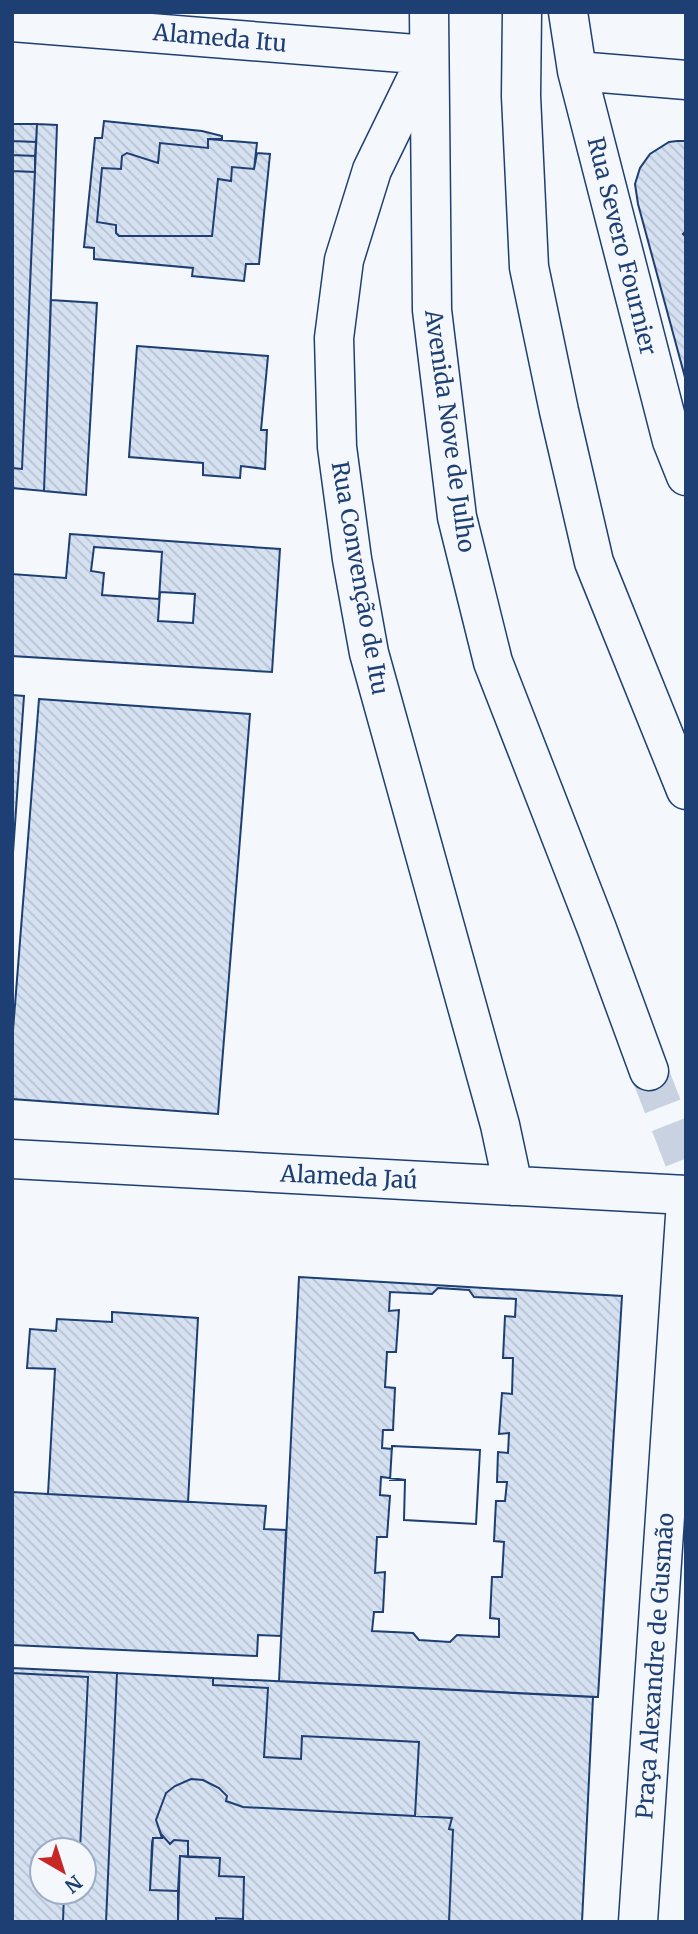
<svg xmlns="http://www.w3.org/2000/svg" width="698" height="1934" font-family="Merriweather,serif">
<defs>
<pattern id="building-back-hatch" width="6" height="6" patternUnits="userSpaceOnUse" patternTransform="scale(1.75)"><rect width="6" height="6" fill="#d5e0f0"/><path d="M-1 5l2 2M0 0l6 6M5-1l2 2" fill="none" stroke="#b6c1d1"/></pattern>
</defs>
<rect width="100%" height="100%" fill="#f4f7fb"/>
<path fill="url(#building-back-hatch)" stroke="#1d3f73" stroke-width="2" fill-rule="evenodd" d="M 104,121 L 202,131 L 222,136 L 222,139 L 208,139 L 208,148 L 160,143 L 158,163 L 127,153 L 122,156 L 121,169 L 102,168 L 97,222 L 116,225 L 116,233 L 119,236 L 212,236 L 218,179 L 231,181 L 232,167 L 254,169 L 257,153 L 270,154 L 259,264 L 246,264 L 244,281 L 192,276 L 193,268 L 94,259 L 94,248 L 84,247 L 95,138 L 102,138 Z
M 12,124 L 37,124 L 36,142 L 12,141 Z
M 37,124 L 57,125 L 44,491 L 12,488 L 12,468 L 22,469 Z
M 208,139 L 257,143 L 254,169 L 232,167 L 231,181 L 218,179 L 212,236 L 119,236 L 116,233 L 116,225 L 97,222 L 102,168 L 121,169 L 122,156 L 127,153 L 158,163 L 160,143 L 208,148 Z
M 12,141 L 36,142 L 35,156 L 12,155 Z
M 677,141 L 686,141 L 686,231 L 683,234 L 686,237 L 686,381 L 638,204 L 635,184 L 640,168 L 650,154 L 669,142 Z
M 12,155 L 35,156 L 35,172 L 12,171 Z
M 12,171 L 35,172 L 22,469 L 12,468 Z
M 51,300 L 97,303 L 86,495 L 44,491 Z
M 137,346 L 268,356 L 261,430 L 267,430 L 265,469 L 241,466 L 240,478 L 203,475 L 203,463 L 129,457 Z
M 70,534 L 280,549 L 272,672 L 12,656 L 12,574 L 66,578 ZM 160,592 L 195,594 L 193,623 L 158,621 Z
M 94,547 L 162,552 L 159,599 L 102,595 L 104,573 L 91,571 Z
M 12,695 L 24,696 L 12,867 Z
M 39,699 L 250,714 L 218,1114 L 12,1099 L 12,1043 Z
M 299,1277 L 622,1296 L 598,1697 L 279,1681 Z
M 438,1288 L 469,1290 L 474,1297 L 516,1299 L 515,1317 L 505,1316 L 503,1358 L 513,1358 L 512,1394 L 502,1393 L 499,1434 L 509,1433 L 508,1453 L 498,1452 L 497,1482 L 507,1482 L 505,1501 L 496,1501 L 494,1541 L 504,1542 L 502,1577 L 492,1577 L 490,1618 L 499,1619 L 499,1637 L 457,1635 L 450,1642 L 419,1640 L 413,1633 L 372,1631 L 374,1612 L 383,1612 L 385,1572 L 375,1573 L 377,1537 L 387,1537 L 390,1496 L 380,1495 L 381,1477 L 405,1480 L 404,1520 L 476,1524 L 480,1450 L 392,1446 L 392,1449 L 382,1448 L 383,1430 L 393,1430 L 395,1388 L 385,1387 L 387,1352 L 396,1352 L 399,1310 L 389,1311 L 390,1292 L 432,1294 Z
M 112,1312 L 198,1318 L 188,1502 L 48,1494 L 55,1369 L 27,1368 L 30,1329 L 56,1331 L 57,1319 L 112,1322 Z
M 392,1446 L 480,1450 L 476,1524 L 404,1520 L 405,1480 L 390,1480 Z
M 12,1492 L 266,1506 L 264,1529 L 286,1530 L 281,1636 L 258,1635 L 257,1656 L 12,1645 Z
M 12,1668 L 117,1673 L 106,1922 L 63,1922 L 64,1892 L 84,1892 L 84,1850 L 80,1850 L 88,1677 L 12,1673 Z
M 12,1673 L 88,1677 L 80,1850 L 42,1850 L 42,1892 L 64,1892 L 63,1922 L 12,1922 Z
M 117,1673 L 213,1678 L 213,1685 L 268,1688 L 264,1757 L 301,1759 L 302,1736 L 419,1742 L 415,1816 L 243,1807 L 226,1801 L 227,1796 L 219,1788 L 203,1780 L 191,1779 L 175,1786 L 166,1793 L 156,1820 L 162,1838 L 153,1838 L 152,1843 L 150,1890 L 178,1891 L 178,1922 L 106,1922 Z
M 213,1678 L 593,1697 L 582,1922 L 449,1922 L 453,1830 L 449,1829 L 452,1818 L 415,1816 L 419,1742 L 302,1736 L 301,1759 L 264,1757 L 268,1688 L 213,1685 Z
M 191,1779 L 203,1780 L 219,1788 L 227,1796 L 226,1801 L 243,1807 L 452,1818 L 449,1829 L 453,1830 L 449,1922 L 216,1922 L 216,1918 L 243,1919 L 244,1877 L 219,1876 L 220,1858 L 188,1857 L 188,1841 L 174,1840 L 170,1844 L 161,1834 L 156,1820 L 166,1793 L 175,1786 Z
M 161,1834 L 170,1844 L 174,1840 L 188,1841 L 188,1857 L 180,1856 L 178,1891 L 150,1890 L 153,1838 L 162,1838 Z
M 180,1856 L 220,1858 L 219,1876 L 244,1877 L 243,1919 L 216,1918 L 216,1922 L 178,1922 Z"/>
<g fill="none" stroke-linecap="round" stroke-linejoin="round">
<path stroke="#c9d2e0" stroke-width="38" stroke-dasharray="38 19" stroke-linecap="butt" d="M 649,1071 L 686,1166"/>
<g stroke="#1d3f73" stroke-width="41">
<path id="minor" d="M 568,12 L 577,71 L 672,441 L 686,476
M 12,22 L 428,55 L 372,170 L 344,260 L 334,338 L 337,447 L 352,559 L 369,653 L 500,1125 L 513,1186
M 577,71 L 686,80
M 12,1159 L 686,1195
M 638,1922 L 686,1201"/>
</g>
<g stroke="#1d3f73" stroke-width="41">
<path id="major" d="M 429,12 L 432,310 L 457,517 L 493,662 L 597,929 L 649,1071
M 522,12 L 521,96 L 529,267 L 559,411 L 594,562 L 686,790"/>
</g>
<use href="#minor" stroke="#f4f7fb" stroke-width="38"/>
<use href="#major" stroke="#f4f7fb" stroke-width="38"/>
</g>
<g text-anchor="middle" stroke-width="5" stroke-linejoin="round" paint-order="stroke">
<g font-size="23" fill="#1d3f73" stroke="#f4f7fb">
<text transform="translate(220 38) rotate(5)" y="8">Alameda Itu</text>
<text transform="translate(622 246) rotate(76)" y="8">Rua Severo Fournier</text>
<text transform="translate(450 431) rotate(82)" y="8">Avenida Nove de Julho</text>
<text transform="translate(360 578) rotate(80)" y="8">Rua Convenção de Itu</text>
<text transform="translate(349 1177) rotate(3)" y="8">Alameda Jaú</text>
<text transform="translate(655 1666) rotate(-86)" y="8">Praça Alexandre de Gusmão</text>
</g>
</g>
<rect width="698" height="1934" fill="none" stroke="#1d3f73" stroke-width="28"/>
<g transform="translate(63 1871) rotate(141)"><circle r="33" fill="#f4f7fb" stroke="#9eadc5" stroke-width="2"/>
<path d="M0-5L12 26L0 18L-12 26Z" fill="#c62828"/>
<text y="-10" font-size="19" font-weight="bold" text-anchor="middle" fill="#1d3f73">N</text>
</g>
</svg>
